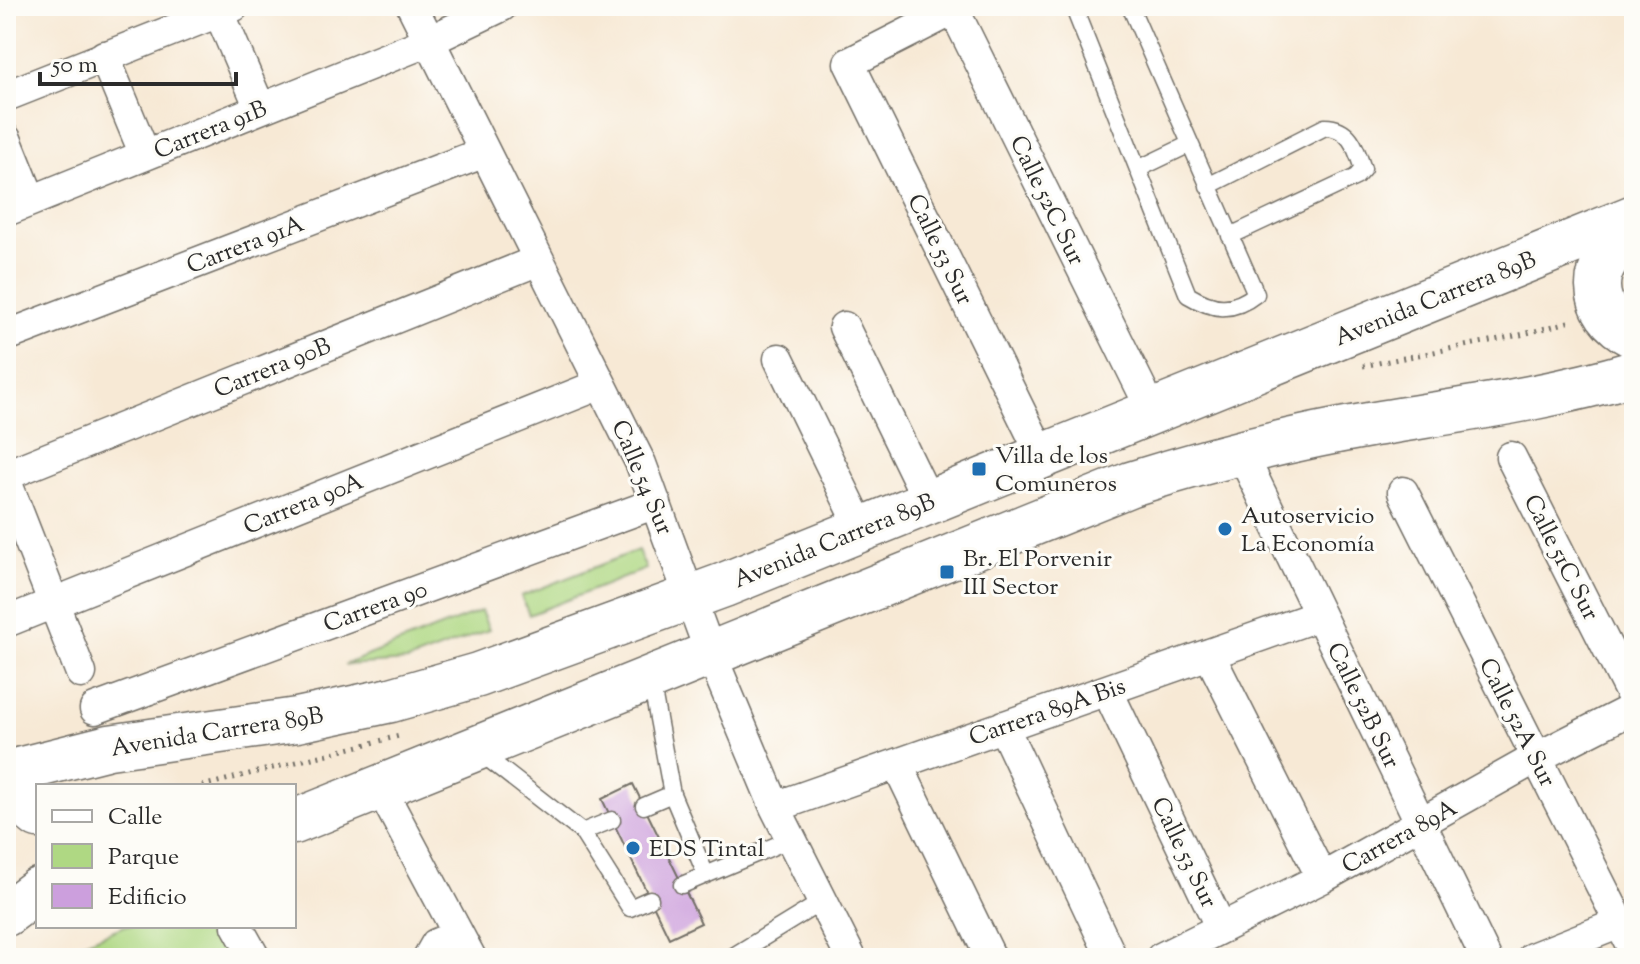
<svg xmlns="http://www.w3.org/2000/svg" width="1640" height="964" font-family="'Sorts Mill Goudy',serif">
<rect width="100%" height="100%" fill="#fdfcf7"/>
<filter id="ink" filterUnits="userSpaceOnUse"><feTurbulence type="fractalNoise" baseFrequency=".0125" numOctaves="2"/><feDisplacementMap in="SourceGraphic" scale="16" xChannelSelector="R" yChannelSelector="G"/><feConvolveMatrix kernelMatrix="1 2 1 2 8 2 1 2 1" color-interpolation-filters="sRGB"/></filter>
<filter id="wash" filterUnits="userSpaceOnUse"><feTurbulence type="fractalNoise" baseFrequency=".006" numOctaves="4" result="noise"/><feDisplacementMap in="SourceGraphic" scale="32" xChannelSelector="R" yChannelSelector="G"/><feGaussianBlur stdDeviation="1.8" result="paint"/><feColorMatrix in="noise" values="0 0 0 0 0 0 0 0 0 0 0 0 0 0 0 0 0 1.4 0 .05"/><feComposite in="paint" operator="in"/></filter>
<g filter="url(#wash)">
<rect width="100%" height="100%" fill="#f7e9d5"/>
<path fill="#afd883" stroke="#6d8257" stroke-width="2" d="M 638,550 L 646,569 L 529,615 L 521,596 Z
M 481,611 L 489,630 L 408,661 L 344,665 Z
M 124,926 L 225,926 L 245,953 L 236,958 L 46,958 Z"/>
<g id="blocks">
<path fill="#cc9fdd" d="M 633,784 L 701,923 L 669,938 L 602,799 Z"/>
</g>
</g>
<g filter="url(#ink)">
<use href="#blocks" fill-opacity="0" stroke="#726e66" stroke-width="2"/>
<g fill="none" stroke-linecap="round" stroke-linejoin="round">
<g stroke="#726e66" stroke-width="19">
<path id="lane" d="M 1073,6 L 1188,295 C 1213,310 1232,313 1256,294 L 1130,6
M 1138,169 L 1190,144
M 1208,186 L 1325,127 C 1350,127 1356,148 1363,169 L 1356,177 L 1230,236
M 482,754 L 582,832 L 612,820
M 672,794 L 706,875
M 644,806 L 672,794 L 651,681
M 582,832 L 630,908 L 650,899
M 682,885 L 791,839
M 730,958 L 823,901"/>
</g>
<g stroke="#726e66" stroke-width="33">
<path id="street" d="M 412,6 L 641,464 L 710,652 L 775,807 L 851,958
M 961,6 L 849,63 L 1032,435
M 954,10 L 1142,390
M 219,12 L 260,108
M 104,56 L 145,155
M 6,96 L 234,6
M 6,139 L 31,201
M 6,211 L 429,41 L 502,6
M 844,327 L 929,502
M 6,336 L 485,152
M 779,359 L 862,529
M 1241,452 L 1486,958
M 1511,457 L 1634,700
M 6,475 L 539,260
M 6,481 L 81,673
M 1403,492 L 1634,951
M 6,622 L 601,384
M 1209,654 L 1322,878
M 1107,690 L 1221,928
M 95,709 L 656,503
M 1003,726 L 1112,958
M 897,764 L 991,958
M 775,807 L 1320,615
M 391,808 L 471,958
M 237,926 L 255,958
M 428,958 L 436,944 L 458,935
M 1161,958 L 1322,878 L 1536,758 L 1634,708
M 1532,958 L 1620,923"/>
</g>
<g stroke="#726e66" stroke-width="47">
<path id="secondary" d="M 1634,238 C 1585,260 1587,313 1634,336
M 6,773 L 109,747 L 297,720 L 391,700 L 478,675 L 724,585 L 1634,217
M 6,802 L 28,808 L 38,816
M 294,822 L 1131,484 C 1210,459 1288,439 1369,425 C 1458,410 1547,399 1634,373
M 6,914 L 38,890"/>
</g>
<path stroke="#726e66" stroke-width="5" stroke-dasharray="2 6" stroke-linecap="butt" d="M 1363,366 L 1520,335 L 1572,321
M 1628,411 L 1634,424
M 202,786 L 399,736"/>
<use href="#lane" stroke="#fff" stroke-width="16"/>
<use href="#street" stroke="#fff" stroke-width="30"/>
<use href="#secondary" stroke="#fff" stroke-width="44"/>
</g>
</g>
<g fill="#1f6fb2" stroke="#fdfcf7" stroke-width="3">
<rect x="971" y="461" width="16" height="16" rx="4"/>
<circle cx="1225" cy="529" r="8"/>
<rect x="939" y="564" width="16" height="16" rx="4"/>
<circle cx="633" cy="848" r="8"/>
</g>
<g text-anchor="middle" stroke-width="6" stroke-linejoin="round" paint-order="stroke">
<g font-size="24" fill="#2b2b2b" stroke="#fdfcf7">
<text transform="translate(210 129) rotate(-22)" y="8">Carrera 91B</text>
<text transform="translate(1048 200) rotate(64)" y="8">Calle 52C Sur</text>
<text transform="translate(245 244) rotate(-21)" y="8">Carrera 91A</text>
<text transform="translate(941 249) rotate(64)" y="8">Calle 53 Sur</text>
<text transform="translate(1435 298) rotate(-22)" y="8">Avenida Carrera 89B</text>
<text transform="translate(272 367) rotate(-22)" y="8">Carrera 90B</text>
<text transform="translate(643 477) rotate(67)" y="8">Calle 54 Sur</text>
<text transform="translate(303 503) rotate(-22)" y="8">Carrera 90A</text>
<text transform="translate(834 540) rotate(-22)" y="8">Avenida Carrera 89B</text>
<text transform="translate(1562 557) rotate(63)" y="8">Calle 51C Sur</text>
<text transform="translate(375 606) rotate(-20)" y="8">Carrera 90</text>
<text transform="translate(1364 705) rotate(64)" y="8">Calle 52B Sur</text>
<text transform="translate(1047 711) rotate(-19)" y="8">Carrera 89A Bis</text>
<text transform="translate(1518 722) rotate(63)" y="8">Calle 52A Sur</text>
<text transform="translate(217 731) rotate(-9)" y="8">Avenida Carrera 89B</text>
<text transform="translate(1399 836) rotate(-29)" y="8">Carrera 89A</text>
<text transform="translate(1185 852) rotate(64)" y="8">Calle 53 Sur</text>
</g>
<g font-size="24" fill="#2b2b2b" stroke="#fdfcf7" text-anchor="start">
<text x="995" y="463">Villa de los<tspan x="995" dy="28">Comuneros</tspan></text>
<text x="1241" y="523">Autoservicio<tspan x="1241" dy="28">La Economía</tspan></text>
<text x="963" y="566">Br. El Porvenir<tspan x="963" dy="28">III Sector</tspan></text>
<text x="649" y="856">EDS Tintal</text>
</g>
</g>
<rect width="1640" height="964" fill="none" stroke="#fdfcf7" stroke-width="32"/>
<rect x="36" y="784" width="260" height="144" fill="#fdfcf7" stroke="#a9a8a5" stroke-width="2"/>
<rect x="52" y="810" width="40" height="12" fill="#ffffff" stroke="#a9a8a5" stroke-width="2"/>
<text x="108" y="824" font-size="24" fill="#2b2b2b">Calle</text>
<rect x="52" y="844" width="40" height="24" fill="#afd883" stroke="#a9a8a5" stroke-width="2"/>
<text x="108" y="864" font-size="24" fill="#2b2b2b">Parque</text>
<rect x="52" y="884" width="40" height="24" fill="#cc9fdd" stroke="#a9a8a5" stroke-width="2"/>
<text x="108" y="904" font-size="24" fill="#2b2b2b">Edificio</text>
<path d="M40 72v12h196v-12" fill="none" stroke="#2b2b2b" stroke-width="4"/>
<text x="52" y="72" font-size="24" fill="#2b2b2b" stroke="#fdfcf7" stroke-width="6" paint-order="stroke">50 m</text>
</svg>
